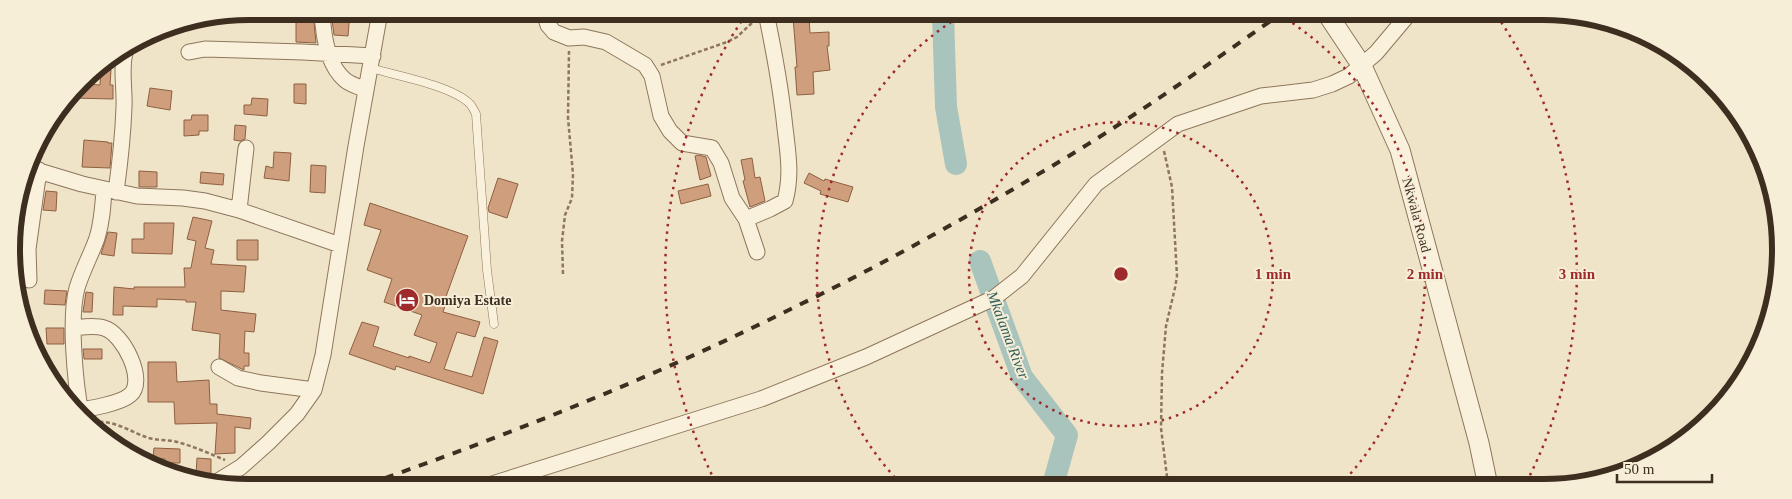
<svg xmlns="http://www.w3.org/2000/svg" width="1792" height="499" font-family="'Times New Roman',serif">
<rect width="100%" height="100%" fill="#f0e4c8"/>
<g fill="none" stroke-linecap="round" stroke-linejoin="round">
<path stroke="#a9c4bc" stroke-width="22" d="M 943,14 L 946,107 L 956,164
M 980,261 L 1022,377 L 1067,435 L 1053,485"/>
</g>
<path fill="#cf9f7d" stroke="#8d5f41" d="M 296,12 L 313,12 L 316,43 L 296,42 Z
M 331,12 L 350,12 L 348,36 L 334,35 Z
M 809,16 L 810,33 L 829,32 L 829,46 L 827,46 L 830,70 L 813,72 L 814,94 L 797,95 L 795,67 L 797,67 L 793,17 Z
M 101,69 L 111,70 L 110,85 L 113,85 L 113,99 L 71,98 L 83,84 L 100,85 Z
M 294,84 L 306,84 L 306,104 L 294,103 Z
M 150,88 L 172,91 L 170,110 L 147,106 Z
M 252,98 L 268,99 L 267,116 L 244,114 L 244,105 L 251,105 Z
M 192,115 L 208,115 L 208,131 L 199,131 L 199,135 L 184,136 L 184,120 L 191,120 Z
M 235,125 L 246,126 L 245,139 L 240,141 L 234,140 Z
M 84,140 L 108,142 L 108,143 L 112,143 L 110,168 L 82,167 Z
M 274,152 L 291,153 L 289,181 L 264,178 L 266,166 L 273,168 Z
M 698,155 L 706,157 L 711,176 L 700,180 L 695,156 Z
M 752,158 L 755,178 L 760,177 L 765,201 L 750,207 L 743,181 L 745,180 L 741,160 Z
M 311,165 L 326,166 L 325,193 L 310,192 Z
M 139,171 L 157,172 L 157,187 L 139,187 Z
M 201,172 L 224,174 L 223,185 L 200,183 Z
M 809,173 L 824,181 L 825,179 L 853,187 L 848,202 L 820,194 L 821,191 L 804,183 Z
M 498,178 L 518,184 L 507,218 L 489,212 L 488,208 Z
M 708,184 L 711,196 L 681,204 L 678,191 Z
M 46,191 L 57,192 L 56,211 L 43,210 Z
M 370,203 L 468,236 L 444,302 L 446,303 L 443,312 L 480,322 L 475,337 L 457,332 L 444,369 L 472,377 L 484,337 L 498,341 L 483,394 L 396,366 L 395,370 L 349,354 L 362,322 L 379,327 L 373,346 L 409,358 L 409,356 L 430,363 L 437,343 L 414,335 L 422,315 L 384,302 L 392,279 L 367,270 L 381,230 L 364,225 Z
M 193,217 L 212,221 L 205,248 L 214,250 L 211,264 L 246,266 L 244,292 L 221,291 L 221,310 L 256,314 L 254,332 L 245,331 L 244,353 L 249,353 L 249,366 L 244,366 L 244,370 L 219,358 L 220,334 L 192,330 L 196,302 L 186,302 L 186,300 L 157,299 L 157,307 L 123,306 L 123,315 L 113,315 L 114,287 L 134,289 L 134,287 L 185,287 L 184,268 L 191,268 L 196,241 L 187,239 Z
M 144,223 L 174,223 L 172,254 L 132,253 L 132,239 L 144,239 Z
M 108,232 L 117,233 L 114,256 L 101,254 Z
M 237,240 L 258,240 L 258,260 L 237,260 Z
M 45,290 L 67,291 L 65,305 L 44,304 Z
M 86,292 L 93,293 L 92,312 L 83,312 Z
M 46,328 L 64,328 L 64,344 L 47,344 Z
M 83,349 L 102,349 L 102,359 L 84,359 Z
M 148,362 L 176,362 L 177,382 L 209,380 L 210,404 L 217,404 L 217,414 L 251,418 L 250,429 L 235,427 L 235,453 L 215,454 L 217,423 L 175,424 L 174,402 L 148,402 Z
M 154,448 L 180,449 L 180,463 L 165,463 L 165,459 L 153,458 Z
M 197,458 L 211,459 L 211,474 L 196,474 Z"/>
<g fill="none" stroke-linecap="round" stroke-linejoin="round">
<g stroke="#8d765c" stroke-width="9">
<path id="service" d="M 370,68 C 395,75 453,86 470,104 C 472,106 474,110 476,114 L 487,270 L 494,324"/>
</g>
<g stroke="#8d765c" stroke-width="17">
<path id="minor" d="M 322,11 C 323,34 327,65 345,80 C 351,85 360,87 366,90
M 544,12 L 548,25 L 554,32 L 569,38 L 584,37 L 606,42 L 645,65 L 652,76 L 661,116 L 670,131 L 682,143 L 712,148 L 721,163 L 732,198 L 746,219 L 757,252
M 189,52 L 205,49 L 303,52 L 373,56
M 29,168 L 82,184 L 137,196 L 183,198 L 205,201 L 239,210 L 340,245
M 23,192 L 32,182 L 38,180
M 116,192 C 120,163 123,135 124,107 C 125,91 120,64 126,50
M 239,210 L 246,148
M 746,219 L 770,209 L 785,201 C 792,176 788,153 785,128 C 781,89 774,51 766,13
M 29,280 L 28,249 L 39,170
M 74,328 C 83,327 95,325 104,328 C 123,333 147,381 130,395 C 121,403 90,409 78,410
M 219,367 L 238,378 L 261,383 L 314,390
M 81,413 C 75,383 69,317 77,288 C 82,271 91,255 97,238 C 102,222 103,206 104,189
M 215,483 L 241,467 L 268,443 L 297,414 L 314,390 L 323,355 L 356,146 L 380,12
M 492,484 L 761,399 L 866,357 L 994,298 L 1022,276 L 1096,184 L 1178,124 L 1261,96 L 1313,90 L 1332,84 L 1349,76 L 1376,53 L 1408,15"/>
</g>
<g stroke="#8d765c" stroke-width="21">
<path id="tertiary" d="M 1328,15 L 1362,66 L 1400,150 L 1479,443 L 1488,486"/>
</g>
<path stroke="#8d765c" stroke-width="2.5" stroke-dasharray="4 2.5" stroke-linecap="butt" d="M 661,65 L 727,42 L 737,37 L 754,21
M 1164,151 L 1172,187 L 1177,276 L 1175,288 L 1166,326 L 1162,373 L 1161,428 L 1168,485
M 563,274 L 562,241 L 565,215 L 572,198 L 573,174 L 568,118 L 569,51
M 93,423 C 112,418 132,433 149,438 C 157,440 165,440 173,441 C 191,445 208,453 225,460"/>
<use href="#service" stroke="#faf1dc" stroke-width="8"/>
<use href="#minor" stroke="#faf1dc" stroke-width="15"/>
<use href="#tertiary" stroke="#faf1dc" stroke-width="19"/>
<path stroke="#3d2e20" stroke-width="4" stroke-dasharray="9 9" stroke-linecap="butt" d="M 368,484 C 514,433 659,375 797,306 C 881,265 962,220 1042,172 C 1124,124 1202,69 1279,15"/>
</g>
<g fill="none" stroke="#9e2a2b" stroke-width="2.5" stroke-dasharray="2.5 5">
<circle cx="1121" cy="274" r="152"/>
<path d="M900 483A304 304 0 0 1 962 15M1280 15A304 304 0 0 1 1340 485"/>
<path d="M715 481A456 456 0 0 1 745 16M1497 16A456 456 0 0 1 1525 485"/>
</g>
<defs>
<g id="hotel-disc" transform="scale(1.25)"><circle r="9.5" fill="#9e2a2b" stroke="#f7eed8"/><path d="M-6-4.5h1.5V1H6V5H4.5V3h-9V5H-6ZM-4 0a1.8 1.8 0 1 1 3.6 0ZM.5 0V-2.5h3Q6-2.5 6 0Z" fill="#fff"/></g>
</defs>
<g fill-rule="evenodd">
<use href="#hotel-disc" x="407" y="300"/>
</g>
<g text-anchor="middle" stroke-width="4" stroke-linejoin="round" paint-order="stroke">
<g font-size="14" fill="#3d2e20" stroke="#f7eed8">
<text transform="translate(1417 215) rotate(75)" y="5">Nkwala Road</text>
</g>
<g font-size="14" font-weight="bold" fill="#3d2e20" stroke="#f7eed8" text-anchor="start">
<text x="424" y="305">Domiya Estate</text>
</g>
<g font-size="15" font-style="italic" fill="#2f5d5a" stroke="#f7eed8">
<text transform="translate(1008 335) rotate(69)" y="5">Mkalama River</text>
</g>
</g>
<path d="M0 0H1792V499H0ZM249 20H1543A229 229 0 0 1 1772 249V250A229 229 0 0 1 1543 479H249A229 229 0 0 1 20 250V249A229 229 0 0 1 249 20Z" fill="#f7eed8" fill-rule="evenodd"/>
<path fill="none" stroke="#3d2e20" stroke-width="6" d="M249 20H1543A229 229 0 0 1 1772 249V250A229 229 0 0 1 1543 479H249A229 229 0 0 1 20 250V249A229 229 0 0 1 249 20Z"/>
<circle cx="1121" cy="274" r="8" fill="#9e2a2b" stroke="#f7eed8" stroke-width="2.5"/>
<g font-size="15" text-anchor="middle" font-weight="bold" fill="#9e2a2b" stroke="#f7eed8" stroke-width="4" stroke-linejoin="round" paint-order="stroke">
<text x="1273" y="279">1 min</text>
<text x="1425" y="279">2 min</text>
<text x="1577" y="279">3 min</text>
</g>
<path d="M1617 474v8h95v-8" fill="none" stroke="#3d2e20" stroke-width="2.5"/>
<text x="1624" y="474" font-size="15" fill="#3d2e20" stroke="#f7eed8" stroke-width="4" paint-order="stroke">50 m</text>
</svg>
